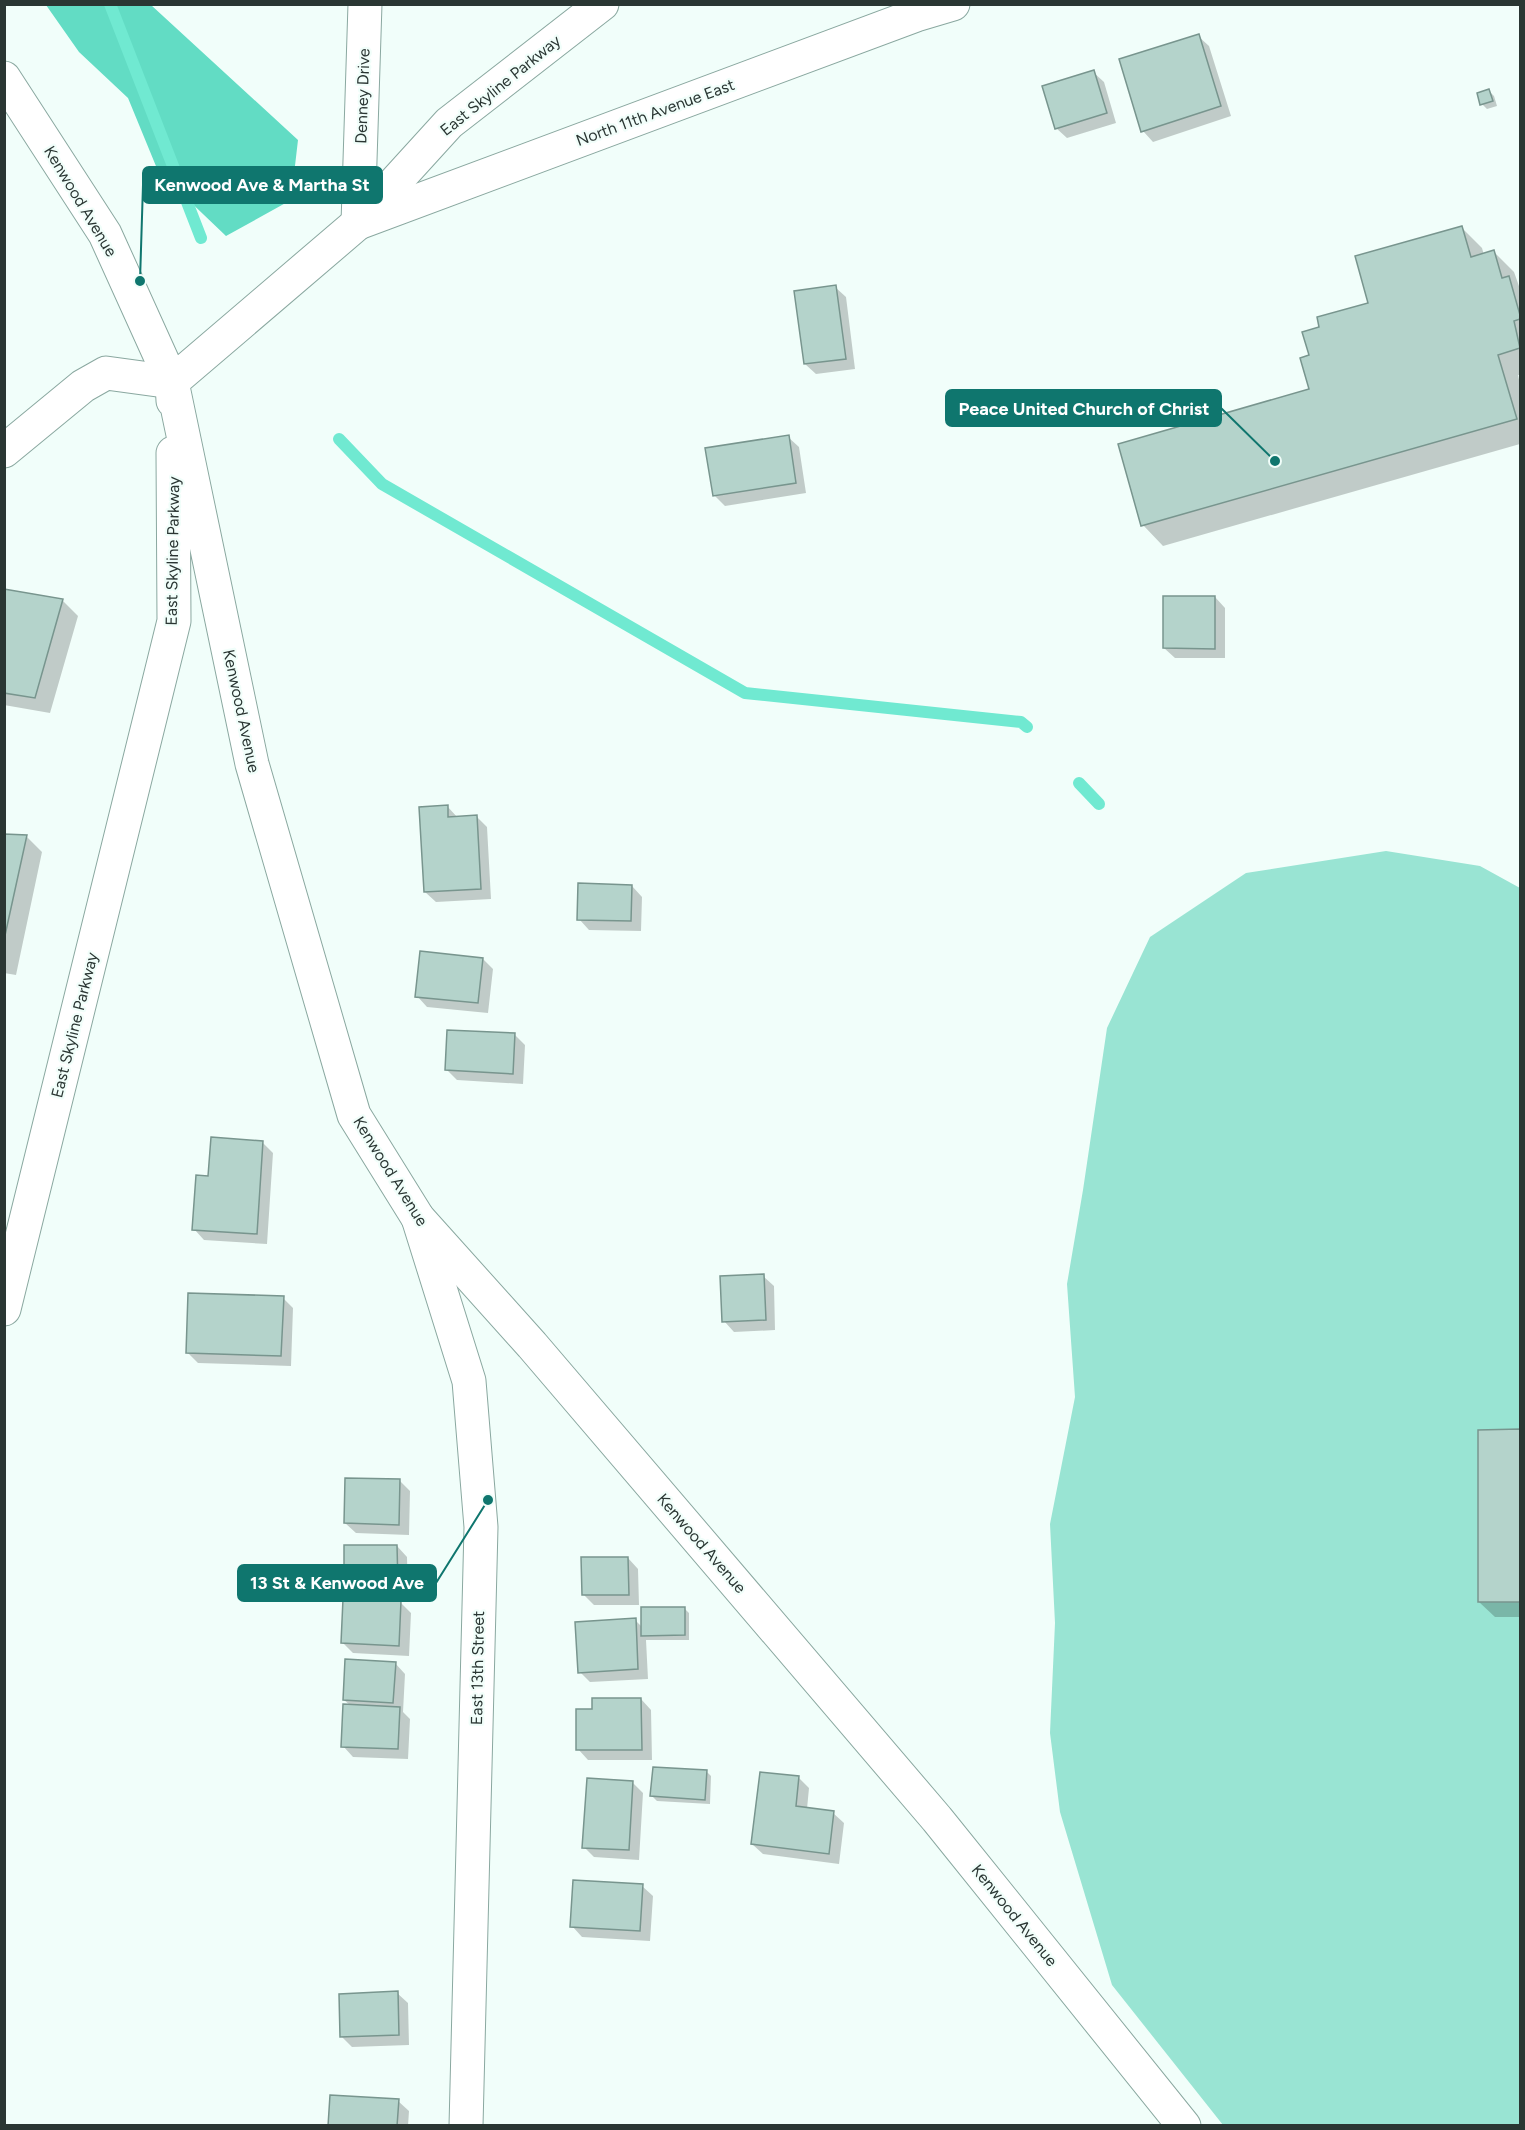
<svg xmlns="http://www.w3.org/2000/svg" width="1525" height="2130" font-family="Figtree,sans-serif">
<rect width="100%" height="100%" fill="#f1fefa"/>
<path fill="#99e4d3" d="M 1386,851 L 1480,866 L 1520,888 L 1520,2125 L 1223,2125 L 1112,1985 L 1060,1812 L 1050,1733 L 1055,1623 L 1050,1524 L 1075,1397 L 1067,1284 L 1083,1190 L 1107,1028 L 1150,937 L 1246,873 Z"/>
<path fill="#62dcc4" d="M 46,5 L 151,5 L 298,140 L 291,200 L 226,236 L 158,171 L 128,98 L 79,52 Z"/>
<path fill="#0003" d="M 1198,36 L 1209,46 L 1231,116 L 1153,142 L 1143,131 Z
M 1093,72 L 1104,82 L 1116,123 L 1067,138 L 1056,128 Z
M 1489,91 L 1494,96 L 1497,106 L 1487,109 L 1482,104 Z
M 1461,227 L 1482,248 L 1484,255 L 1494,252 L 1514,272 L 1520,289 L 1520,375 L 1518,375 L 1520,384 L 1520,444 L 1163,546 L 1143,525 L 1311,390 L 1311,356 L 1321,328 L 1370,304 Z
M 835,287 L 846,297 L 855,369 L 816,374 L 805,364 Z
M 788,437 L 799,447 L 806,493 L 725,506 L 714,495 Z
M 4,590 L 62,600 L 78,616 L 50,713 L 4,705 Z
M 1215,597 L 1225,608 L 1225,658 L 1175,658 L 1164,648 Z
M 447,806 L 458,818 L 476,816 L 487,827 L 491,899 L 436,902 L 425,892 Z
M 4,836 L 27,837 L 42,852 L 16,975 L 4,973 Z
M 632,886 L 642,897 L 641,931 L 589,930 L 579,919 Z
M 483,959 L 493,969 L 488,1013 L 427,1007 L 417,996 Z
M 515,1035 L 525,1045 L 523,1084 L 457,1080 L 447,1070 Z
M 263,1143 L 273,1153 L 267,1244 L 204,1240 L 194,1229 L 209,1178 Z
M 763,1276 L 774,1286 L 775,1330 L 734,1332 L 724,1321 Z
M 283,1298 L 293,1308 L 291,1366 L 198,1363 L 187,1352 Z
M 1479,1431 L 1520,1431 L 1520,1617 L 1495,1617 L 1479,1602 Z
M 400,1481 L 410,1491 L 409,1535 L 356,1533 L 345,1523 Z
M 397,1546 L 407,1557 L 408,1596 L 356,1597 L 346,1586 Z
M 628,1558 L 638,1569 L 639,1605 L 594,1605 L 584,1595 Z
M 400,1602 L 411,1613 L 409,1656 L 353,1653 L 343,1643 Z
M 684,1608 L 689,1613 L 689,1640 L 646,1640 L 648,1679 L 590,1682 L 580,1672 L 635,1620 L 643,1628 Z
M 395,1663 L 405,1674 L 403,1712 L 410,1719 L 408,1759 L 353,1757 L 343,1746 L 351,1706 L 344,1700 Z
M 641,1699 L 651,1710 L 652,1760 L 588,1760 L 578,1749 Z
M 706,1771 L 711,1776 L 710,1804 L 657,1801 L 652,1796 Z
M 799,1778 L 809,1788 L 807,1809 L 833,1813 L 844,1823 L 839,1864 L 763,1854 L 752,1844 Z
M 633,1783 L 643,1793 L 639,1860 L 594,1857 L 584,1847 Z
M 642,1886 L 653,1896 L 650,1941 L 582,1937 L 572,1926 Z
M 397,1993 L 408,2003 L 409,2045 L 352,2047 L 342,2037 Z
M 398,2101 L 409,2111 L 408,2126 L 330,2126 Z"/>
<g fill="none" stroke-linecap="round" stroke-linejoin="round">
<path stroke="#70e9d1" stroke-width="12" d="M 110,4 L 201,238
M 339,439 L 382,484 L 745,693 L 1021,722 L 1027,727
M 1079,783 L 1099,804"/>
</g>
<path fill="#b4d3cb" stroke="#78958e" stroke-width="1.5" d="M 1199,34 L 1221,106 L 1141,132 L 1119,59 Z
M 1094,70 L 1107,113 L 1055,129 L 1042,86 Z
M 1489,89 L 1493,101 L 1480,105 L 1477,93 Z
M 1462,226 L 1471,257 L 1494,250 L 1502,278 L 1509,276 L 1520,315 L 1520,319 L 1514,321 L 1520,348 L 1498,355 L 1517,419 L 1141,526 L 1118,444 L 1309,389 L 1300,358 L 1309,355 L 1302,332 L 1319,327 L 1317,317 L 1368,303 L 1355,256 Z
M 836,285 L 846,359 L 804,364 L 794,291 Z
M 789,435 L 796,483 L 713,496 L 705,448 Z
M 4,589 L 63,599 L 35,698 L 4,693 Z
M 1163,596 L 1215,596 L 1215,649 L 1163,648 Z
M 448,805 L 448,817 L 477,815 L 481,889 L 424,892 L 419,807 Z
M 4,834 L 27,835 L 4,940 Z
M 578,883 L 632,885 L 631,921 L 577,920 Z
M 420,951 L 483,958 L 478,1003 L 415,997 Z
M 447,1030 L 515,1033 L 513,1074 L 445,1070 Z
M 211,1137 L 263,1141 L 257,1234 L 192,1230 L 196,1175 L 208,1176 Z
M 764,1274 L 766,1320 L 722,1322 L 720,1276 Z
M 188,1293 L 284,1296 L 281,1356 L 186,1353 Z
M 1520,1429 L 1520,1602 L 1478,1602 L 1478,1430 Z
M 345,1478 L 400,1479 L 399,1525 L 344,1523 Z
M 344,1545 L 397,1545 L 398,1586 L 344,1587 Z
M 581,1557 L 628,1557 L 629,1595 L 582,1595 Z
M 343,1599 L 401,1601 L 399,1646 L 341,1643 Z
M 641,1607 L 685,1607 L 685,1635 L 641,1636 Z
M 636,1618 L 638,1669 L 578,1673 L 575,1622 Z
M 345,1659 L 396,1662 L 393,1703 L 343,1700 Z
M 592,1698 L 641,1698 L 642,1750 L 576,1750 L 576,1709 L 592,1709 Z
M 343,1704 L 400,1707 L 398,1749 L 341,1747 Z
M 653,1767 L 707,1770 L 705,1800 L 650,1796 Z
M 760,1772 L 799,1776 L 796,1806 L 834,1811 L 829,1854 L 751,1844 Z
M 587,1778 L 633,1781 L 629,1850 L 582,1848 Z
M 573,1880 L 643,1884 L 640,1931 L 570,1927 Z
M 398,1991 L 399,2035 L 340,2037 L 339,1994 Z
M 330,2095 L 399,2099 L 397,2126 L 328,2126 Z"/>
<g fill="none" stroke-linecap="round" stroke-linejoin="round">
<g stroke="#8aa8a0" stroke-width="35">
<path id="street" d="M 365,4 L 358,223 L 916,15 L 953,4
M 4,451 L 83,386 L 106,373 L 172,382
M 418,1218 L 469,1381 L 481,1527 L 466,2126"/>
</g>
<g stroke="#8aa8a0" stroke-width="35">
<path id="secondary" d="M 4,78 L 105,234 L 172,382 L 252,764 L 354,1115 L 418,1218 L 532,1345 L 937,1819 L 1184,2126
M 173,401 L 172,382 L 358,223 L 449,123 L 602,4
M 4,1309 L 174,621 L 173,453"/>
</g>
<use href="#street" stroke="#fff" stroke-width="33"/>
<use href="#secondary" stroke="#fff" stroke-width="33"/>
</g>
<g text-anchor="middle" stroke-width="4.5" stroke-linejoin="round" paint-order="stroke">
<g font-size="16" fill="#2a3633" stroke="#f1fefa">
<text transform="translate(500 85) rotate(-39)" y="6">East Skyline Parkway</text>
<text transform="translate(362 96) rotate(-88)" y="6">Denney Drive</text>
<text transform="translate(655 112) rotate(-20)" y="6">North 11th Avenue East</text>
<text transform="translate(81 201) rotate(59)" y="6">Kenwood Avenue</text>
<text transform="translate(172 551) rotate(-89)" y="6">East Skyline Parkway</text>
<text transform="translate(242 711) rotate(78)" y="6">Kenwood Avenue</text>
<text transform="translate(74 1025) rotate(-76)" y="6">East Skyline Parkway</text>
<text transform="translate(391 1171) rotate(58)" y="6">Kenwood Avenue</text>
<text transform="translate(702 1543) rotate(49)" y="6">Kenwood Avenue</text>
<text transform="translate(477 1668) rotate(-89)" y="6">East 13th Street</text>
<text transform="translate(1015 1915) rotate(51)" y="6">Kenwood Avenue</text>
</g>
</g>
<path fill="none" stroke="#0f766e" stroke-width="2" d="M140 281L143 185M1275 461L1221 408M488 1500L436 1583"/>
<g fill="#0f766e" stroke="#f1fefa" stroke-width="2">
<circle cx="140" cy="281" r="6"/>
<circle cx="1275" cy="461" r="6"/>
<circle cx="488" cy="1500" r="6"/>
</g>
<g fill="#0f766e" stroke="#0f766e" stroke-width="2">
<rect x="143" y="167" width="239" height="36" rx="6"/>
<rect x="946" y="390" width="275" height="36" rx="6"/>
<rect x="238" y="1565" width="198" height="36" rx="6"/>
</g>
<g font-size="18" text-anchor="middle" font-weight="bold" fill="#fff">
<text x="262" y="191">Kenwood Ave &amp; Martha St</text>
<text x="1084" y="415">Peace United Church of Christ</text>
<text x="337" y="1589">13 St &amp; Kenwood Ave</text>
</g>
<rect width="1525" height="2130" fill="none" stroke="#2a3633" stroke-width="12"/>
</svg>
